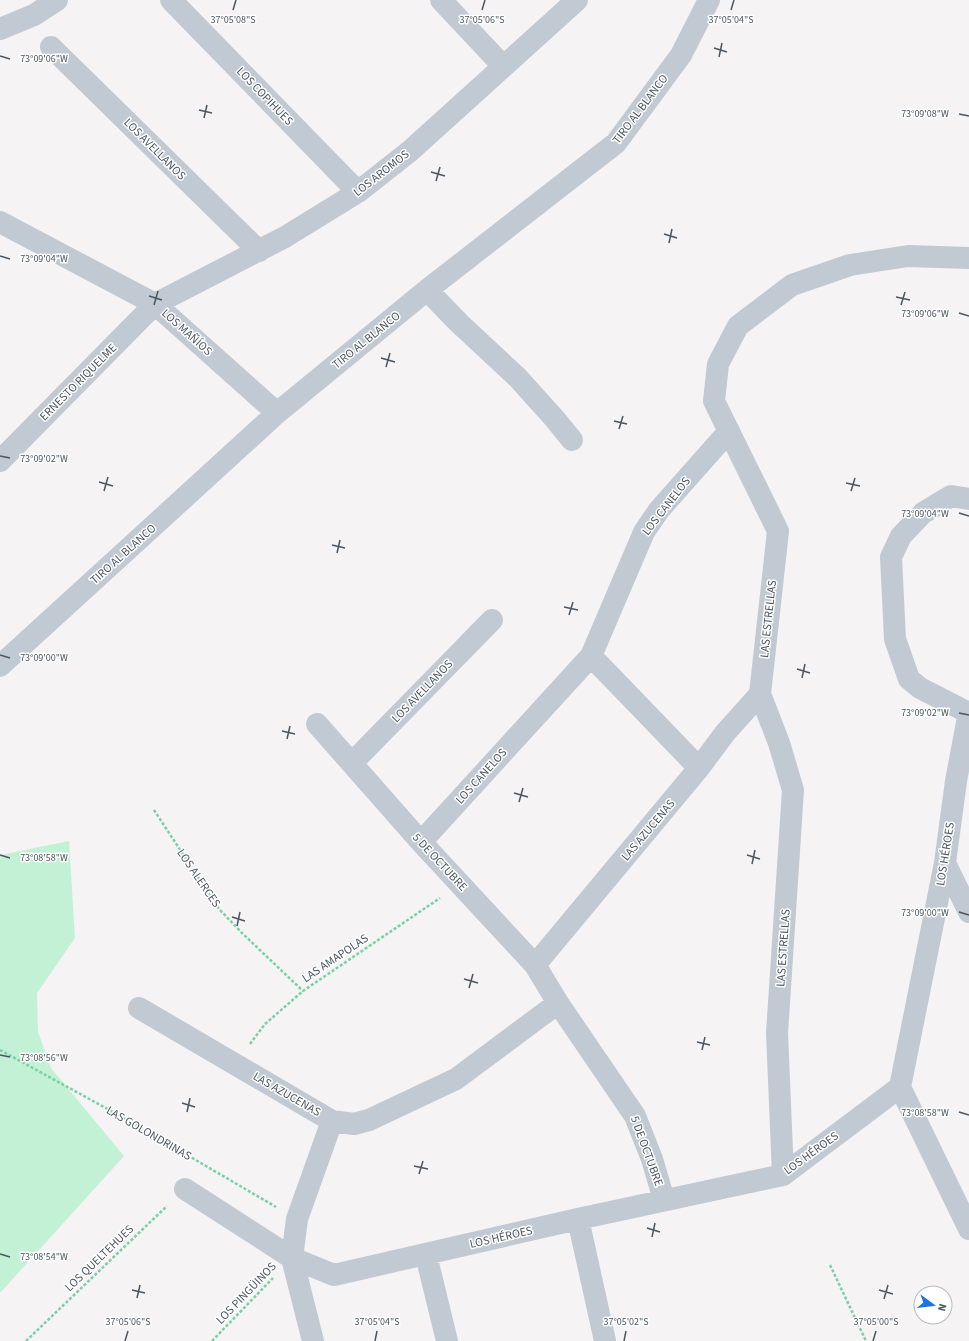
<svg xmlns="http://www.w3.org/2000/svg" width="969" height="1341" font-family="'Source Sans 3',sans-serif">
<rect width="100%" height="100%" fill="#f5f3f3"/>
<path fill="#c3f1d5" d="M 69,841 L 75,938 L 37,993 L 38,1032 L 51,1068 L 124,1156 L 0,1293 L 0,855 Z"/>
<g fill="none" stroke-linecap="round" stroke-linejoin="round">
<path stroke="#7ad0a6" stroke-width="2.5" stroke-dasharray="3 2" stroke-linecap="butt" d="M 154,810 L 219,909 L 243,934 L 303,991
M 250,1044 L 265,1024 L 303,991 L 440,898
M 0,1050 L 124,1118 L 276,1207
M 830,1265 L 866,1341
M 26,1341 L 167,1206
M 212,1341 L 273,1278"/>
<path stroke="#c1cad2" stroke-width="22" d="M 171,0 L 358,192
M 441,0 L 503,66
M 0,29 L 34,15 L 57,0
M 51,47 L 259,251
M 0,222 L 155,304 L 277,413
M 427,290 L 459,323 L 518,378 L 554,418 L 572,440
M 0,461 L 155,304 L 285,237 L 358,192 L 410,151 L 577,0
M 591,656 L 699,768
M 0,666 L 277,413 L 427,290 L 616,143 L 681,55 L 709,0
M 969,713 L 920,688 L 909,679 L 895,639 L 891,557 L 901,536 L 923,513 L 951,496 L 969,499
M 317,724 L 421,842 L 535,965 L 558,1003 L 635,1116 L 652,1159 L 664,1200
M 352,763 L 492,620
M 421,842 L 591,656 L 644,532 L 659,510 L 729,431
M 945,863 L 969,912
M 535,965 L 699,768 L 725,733 L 760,694
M 139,1008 L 332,1121 L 354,1124 L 369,1120 L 456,1079 L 558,1003
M 900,1087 L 969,1229
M 783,1175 L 777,1033 L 793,790 L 779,743 L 760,694 L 778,531 L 714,401 L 718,364 L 738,326 L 792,285 L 850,265 L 908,256 L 969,258
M 185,1189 L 292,1258 L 334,1275 L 578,1219 L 783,1175 L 900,1087 L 945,863 L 956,781 L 969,712
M 578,1219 L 605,1341
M 426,1255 L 447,1341
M 313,1341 L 292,1258 L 297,1219 L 332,1121"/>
</g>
<path fill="none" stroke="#4a5661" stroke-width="1.5" d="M 233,10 L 236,0M 482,10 L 485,0M 731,10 L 734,0M 714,48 L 727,52M 0,56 L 10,59M 719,57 L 722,43M 199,110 L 212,113M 959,114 L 969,116M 204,118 L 207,105M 431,172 L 445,176M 436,181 L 440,167M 664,234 L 677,238M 669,243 L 672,229M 0,256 L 10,259M 149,296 L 162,300M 896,297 L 910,300M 154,305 L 158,291M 901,305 L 905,292M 959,313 L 969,316M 381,358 L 395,362M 386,367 L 390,353M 614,421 L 627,424M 619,429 L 623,416M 0,456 L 10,458M 99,482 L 113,486M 846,483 L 860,486M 104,491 L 108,477M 851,491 L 855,478M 959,513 L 969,516M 332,545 L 345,548M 337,553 L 340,540M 564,607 L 578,610M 569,615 L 573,602M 0,655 L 10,658M 797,669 L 810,673M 802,678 L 805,664M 959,713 L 969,715M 282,731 L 295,734M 287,739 L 290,726M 514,793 L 528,797M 519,802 L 523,788M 0,855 L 10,858M 747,855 L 760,859M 752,864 L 755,850M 959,912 L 969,915M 232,917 L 245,921M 237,926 L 240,912M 464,979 L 478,983M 469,988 L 473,974M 697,1042 L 710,1045M 702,1050 L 705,1037M 0,1055 L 10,1057M 182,1103 L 195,1107M 187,1112 L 190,1098M 959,1112 L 969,1115M 414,1166 L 428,1169M 419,1174 L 423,1161M 647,1228 L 660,1232M 652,1237 L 655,1223M 0,1254 L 10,1257M 132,1290 L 145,1293M 879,1290 L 893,1294M 137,1298 L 140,1285M 884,1299 L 888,1285M 125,1341 L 128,1331M 375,1341 L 377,1331M 624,1341 L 626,1331M 873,1341 L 876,1331"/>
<g text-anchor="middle" stroke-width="3" stroke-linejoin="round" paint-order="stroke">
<g font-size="12" fill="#4a5661" stroke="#fff">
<text transform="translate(265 96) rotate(46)" y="4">LOS COPIHUES</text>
<text transform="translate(640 109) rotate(-53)" y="4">TIRO AL BLANCO</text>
<text transform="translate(155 149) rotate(45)" y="4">LOS AVELLANOS</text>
<text transform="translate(381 173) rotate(-38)" y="4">LOS AROMOS</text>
<text transform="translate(187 332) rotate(42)" y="4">LOS MAÑÍOS</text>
<text transform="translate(366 340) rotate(-39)" y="4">TIRO AL BLANCO</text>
<text transform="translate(78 382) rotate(-45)" y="4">ERNESTO RIQUELME</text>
<text transform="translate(666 506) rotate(-52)" y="4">LOS CANELOS</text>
<text transform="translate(123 554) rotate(-42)" y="4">TIRO AL BLANCO</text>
<text transform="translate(768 619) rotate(-84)" y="4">LAS ESTRELLAS</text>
<text transform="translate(422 691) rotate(-46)" y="4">LOS AVELLANOS</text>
<text transform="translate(481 776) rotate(-48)" y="4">LOS CANELOS</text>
<text transform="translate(648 830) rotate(-50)" y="4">LAS AZUCENAS</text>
<text transform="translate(945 854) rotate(-81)" y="4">LOS HÉROES</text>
<text transform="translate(440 862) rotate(47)" y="4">5 DE OCTUBRE</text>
<text transform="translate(199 878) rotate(56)" y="4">LOS ALERCES</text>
<text transform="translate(783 948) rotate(-86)" y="4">LAS ESTRELLAS</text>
<text transform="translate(335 958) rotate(-34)" y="4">LAS AMAPOLAS</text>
<text transform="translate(287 1094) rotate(30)" y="4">LAS AZUCENAS</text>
<text transform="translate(149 1133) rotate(30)" y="4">LAS GOLONDRINAS</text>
<text transform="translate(647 1151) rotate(70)" y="4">5 DE OCTUBRE</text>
<text transform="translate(811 1153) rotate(-36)" y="4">LOS HÉROES</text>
<text transform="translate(501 1237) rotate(-13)" y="4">LOS HÉROES</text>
<text transform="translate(99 1258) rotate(-44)" y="4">LOS QUELTEHUES</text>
<text transform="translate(246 1293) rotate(-46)" y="4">LOS PINGÜINOS</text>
</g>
</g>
<g font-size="10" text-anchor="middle" fill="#4a5661" stroke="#fff" stroke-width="3" stroke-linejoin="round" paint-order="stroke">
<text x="233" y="23">37°05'08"S</text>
<text x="482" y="23">37°05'06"S</text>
<text x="731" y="23">37°05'04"S</text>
<text x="44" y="62">73°09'06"W</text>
<text x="925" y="117">73°09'08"W</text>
<text x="44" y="262">73°09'04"W</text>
<text x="925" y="317">73°09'06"W</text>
<text x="44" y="462">73°09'02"W</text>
<text x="925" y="517">73°09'04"W</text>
<text x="44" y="661">73°09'00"W</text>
<text x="925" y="716">73°09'02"W</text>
<text x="44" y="861">73°08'58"W</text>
<text x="925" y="916">73°09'00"W</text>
<text x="44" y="1061">73°08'56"W</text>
<text x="925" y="1116">73°08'58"W</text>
<text x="44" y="1260">73°08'54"W</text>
<text x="128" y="1325">37°05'06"S</text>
<text x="377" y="1325">37°05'04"S</text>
<text x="626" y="1325">37°05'02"S</text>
<text x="876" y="1325">37°05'00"S</text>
</g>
<g transform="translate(933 1305) rotate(105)"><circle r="19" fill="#ffffff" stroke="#b7bbc0"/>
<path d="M0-3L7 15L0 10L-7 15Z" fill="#1a73e8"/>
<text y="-6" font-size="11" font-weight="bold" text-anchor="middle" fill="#4a5661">N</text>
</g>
</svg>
